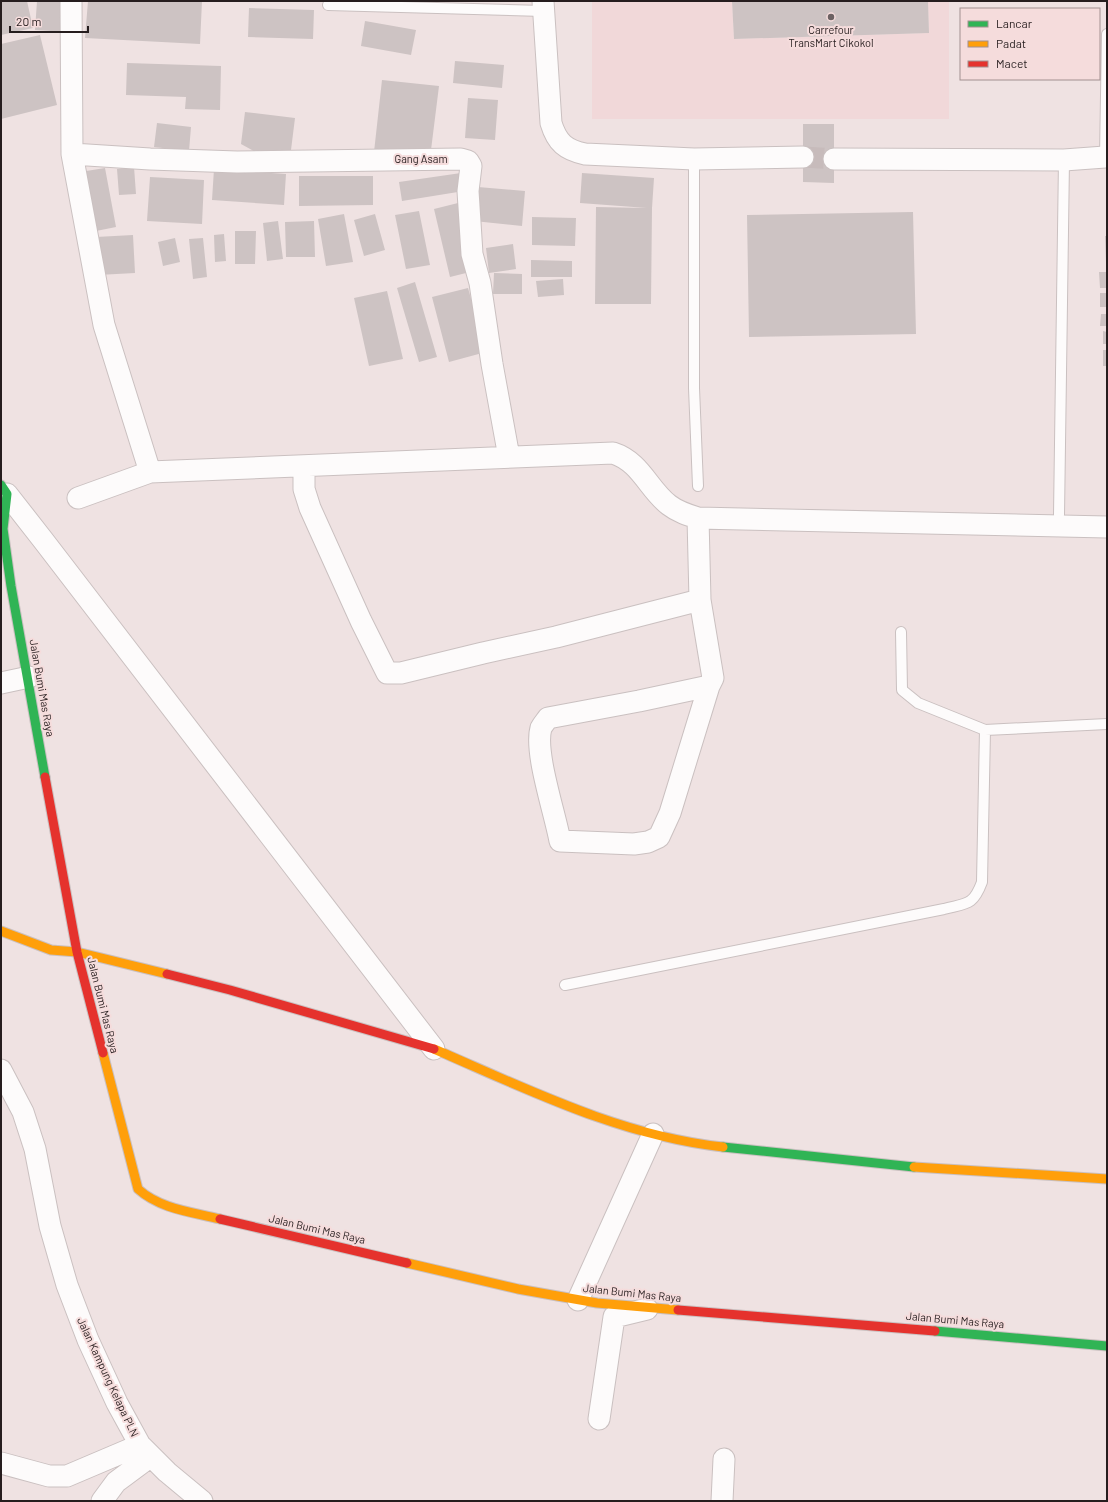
<svg xmlns="http://www.w3.org/2000/svg" width="1108" height="1502" font-family="Barlow,sans-serif">
<rect width="100%" height="100%" fill="#efe2e2"/>
<path fill="#f1d8d9" d="M 592,1 L 732,1 L 734,39 L 929,33 L 928,1 L 949,1 L 949,119 L 592,119 Z"/>
<path fill="#cdc3c3" d="M 1,1 L 27,1 L 33,28 L 1,35 Z
M 37,1 L 68,1 L 66,32 L 35,30 Z
M 88,1 L 202,1 L 200,44 L 85,38 Z
M 732,1 L 928,1 L 929,33 L 734,39 Z
M 249,8 L 314,10 L 313,39 L 248,37 Z
M 365,21 L 416,30 L 411,55 L 361,46 Z
M 40,35 L 57,105 L 1,119 L 1,44 Z
M 455,61 L 504,65 L 502,88 L 453,83 Z
M 127,63 L 221,66 L 220,110 L 185,109 L 186,97 L 126,95 Z
M 382,80 L 439,86 L 430,158 L 374,152 Z
M 468,98 L 498,100 L 495,140 L 465,138 Z
M 245,112 L 295,118 L 290,158 L 265,157 L 241,144 Z
M 157,123 L 191,127 L 189,151 L 154,147 Z
M 803,124 L 834,124 L 834,183 L 803,182 Z
M 134,167 L 136,194 L 119,195 L 117,169 Z
M 105,168 L 116,227 L 91,232 L 80,172 Z
M 214,169 L 286,174 L 284,205 L 212,200 Z
M 461,173 L 464,191 L 402,201 L 399,182 Z
M 582,173 L 654,178 L 652,208 L 651,304 L 595,304 L 596,207 L 647,208 L 580,203 Z
M 299,176 L 373,176 L 373,205 L 299,206 Z
M 150,177 L 204,180 L 202,224 L 147,221 Z
M 478,187 L 525,191 L 522,226 L 474,221 Z
M 458,203 L 474,271 L 450,277 L 434,209 Z
M 419,211 L 430,265 L 406,269 L 395,215 Z
M 913,212 L 916,334 L 749,337 L 747,215 Z
M 344,214 L 353,262 L 326,266 L 318,219 Z
M 375,214 L 385,250 L 364,256 L 354,220 Z
M 532,217 L 576,218 L 575,246 L 532,245 Z
M 278,221 L 283,259 L 267,261 L 263,223 Z
M 314,221 L 315,257 L 286,257 L 285,222 Z
M 235,231 L 256,231 L 255,264 L 235,264 Z
M 224,234 L 226,261 L 215,262 L 214,235 Z
M 133,235 L 135,273 L 98,275 L 96,237 Z
M 1105,236 L 1107,236 L 1107,262 L 1106,262 Z
M 175,238 L 180,262 L 163,266 L 158,242 Z
M 203,238 L 207,277 L 193,279 L 189,239 Z
M 513,244 L 516,269 L 489,273 L 486,248 Z
M 531,260 L 572,261 L 572,277 L 531,277 Z
M 1099,272 L 1107,272 L 1107,288 L 1100,288 Z
M 494,273 L 522,274 L 522,294 L 493,294 Z
M 563,279 L 564,295 L 538,297 L 536,281 Z
M 415,282 L 437,357 L 419,362 L 397,288 Z
M 468,288 L 486,352 L 449,362 L 432,297 Z
M 387,291 L 403,359 L 369,366 L 354,298 Z
M 1100,293 L 1107,293 L 1107,307 L 1100,307 Z
M 1101,314 L 1107,314 L 1107,326 L 1100,326 Z
M 1103,331 L 1107,332 L 1107,344 L 1103,344 Z
M 1103,350 L 1107,350 L 1107,366 L 1103,366 Z"/>
<g fill="none" stroke-linecap="round" stroke-linejoin="round">
<path stroke="#c7bbbb" stroke-width="21" stroke-dasharray="21 10" stroke-linecap="butt" d="M 803,157 L 834,159"/>
<g stroke="#cac0c0" stroke-width="12">
<path id="lane" d="M 328,5 L 543,11
M 1107,34 L 1105,157 L 1107,157
M 694,159 L 694,388 L 698,486
M 1059,515 L 1064,160
M 901,632 L 902,690 L 918,703 L 985,730
M 565,985 L 944,909 C 967,903 973,906 982,882 L 985,730 L 1107,724"/>
</g>
<g stroke="#cac0c0" stroke-width="23">
<path id="street" d="M 71,1 L 72,154 L 104,325 L 150,472
M 543,1 L 551,123 C 557,143 566,150 585,154 L 694,159 L 803,157
M 72,154 L 150,159 L 237,162 L 461,159 L 468,161 L 471,166 L 468,191 L 472,254 L 480,283 L 492,364 L 509,457
M 834,159 L 1064,160 L 1105,157
M 304,466 L 304,489 L 310,508 L 361,621 L 387,673 L 401,673 L 483,653 L 556,637 L 700,600
M 1,497 L 7,494 L 43,540 L 434,1049
M 78,498 L 150,472 L 613,453 C 641,462 648,489 669,505 C 678,512 688,515 698,518 L 1107,527
M 698,518 L 700,600 L 713,678 L 709,686 L 639,701 L 548,718 C 546,721 543,724 541,728 C 534,752 555,813 560,841 L 634,844 L 648,842 L 659,837 L 670,813 L 709,686
M 1,683 L 29,677
M 1,1070 L 23,1112 L 35,1149 L 50,1226 L 67,1285 L 88,1340 L 117,1403 L 140,1445 L 167,1472 L 202,1501
M 578,1300 L 653,1134
M 599,1419 L 614,1317 L 647,1309
M 1,1463 L 49,1476 L 67,1476 L 140,1445
M 102,1501 L 116,1482 L 151,1456
M 722,1501 L 724,1459"/>
</g>
<g stroke="#cac0c0" stroke-width="11">
<path id="fast" d="M 1,485 L 7,494 L 3,529 L 11,586 L 45,777
M 723,1147 L 914,1167
M 935,1331 L 1107,1346"/>
</g>
<g stroke="#cac0c0" stroke-width="11">
<path id="slow" d="M 1,931 L 51,950 L 77,952 L 167,974
M 434,1049 C 527,1089 621,1136 723,1147
M 103,1053 L 138,1189 C 160,1209 192,1212 220,1219
M 914,1167 L 1107,1179
M 407,1263 L 518,1289 L 597,1303 L 678,1310"/>
</g>
<g stroke="#cac0c0" stroke-width="11">
<path id="jam" d="M 45,777 L 77,952 L 103,1053
M 167,974 L 230,990 L 434,1049
M 220,1219 L 407,1263
M 678,1310 L 935,1331"/>
</g>
<use href="#lane" stroke="#fdfbfb" stroke-width="10"/>
<use href="#street" stroke="#fdfbfb" stroke-width="21"/>
<use href="#fast" stroke="#30b455" stroke-width="9"/>
<use href="#slow" stroke="#ff9f0a" stroke-width="9"/>
<use href="#jam" stroke="#e5322d" stroke-width="9"/>
</g>
<circle fill="#6c6263" stroke="#f5dcdc" stroke-width="1.5" cx="831" cy="17" r="4"/>
<g text-anchor="middle" stroke-width="4" stroke-linejoin="round" paint-order="stroke">
<g font-size="11" fill="#261d1e" stroke="#f5dcdc">
<text x="831" y="34">Carrefour<tspan x="831" dy="13">TransMart Cikokol</tspan></text>
</g>
<g font-size="11" fill="#261d1e" stroke="#f5dcdc">
<text x="421" y="163">Gang Asam</text>
<text transform="translate(42 688) rotate(80)" y="4">Jalan Bumi Mas Raya</text>
<text transform="translate(103 1005) rotate(76)" y="4">Jalan Bumi Mas Raya</text>
<text transform="translate(317 1229) rotate(13)" y="4">Jalan Bumi Mas Raya</text>
<text transform="translate(632 1293) rotate(6)" y="4">Jalan Bumi Mas Raya</text>
<text transform="translate(955 1320) rotate(5)" y="4">Jalan Bumi Mas Raya</text>
<text transform="translate(108 1377) rotate(65)" y="4">Jalan Kampung Kelapa PLN</text>
</g>
</g>
<rect width="1108" height="1502" fill="none" stroke="#261d1e" stroke-width="4"/>
<rect x="960" y="8" width="140" height="72" fill="#f5dcdc" stroke="#a29090"/>
<rect x="968" y="21" width="20" height="6" fill="#30b455" stroke="#a29090"/>
<text x="996" y="28" font-size="12" fill="#261d1e">Lancar</text>
<rect x="968" y="41" width="20" height="6" fill="#ff9f0a" stroke="#a29090"/>
<text x="996" y="48" font-size="12" fill="#261d1e">Padat</text>
<rect x="968" y="61" width="20" height="6" fill="#e5322d" stroke="#a29090"/>
<text x="996" y="68" font-size="12" fill="#261d1e">Macet</text>
<path d="M10 26v6h78v-6" fill="none" stroke="#261d1e" stroke-width="2"/>
<text x="16" y="26" font-size="12" fill="#261d1e" stroke="#f5dcdc" stroke-width="3" paint-order="stroke">20 m</text>
</svg>
